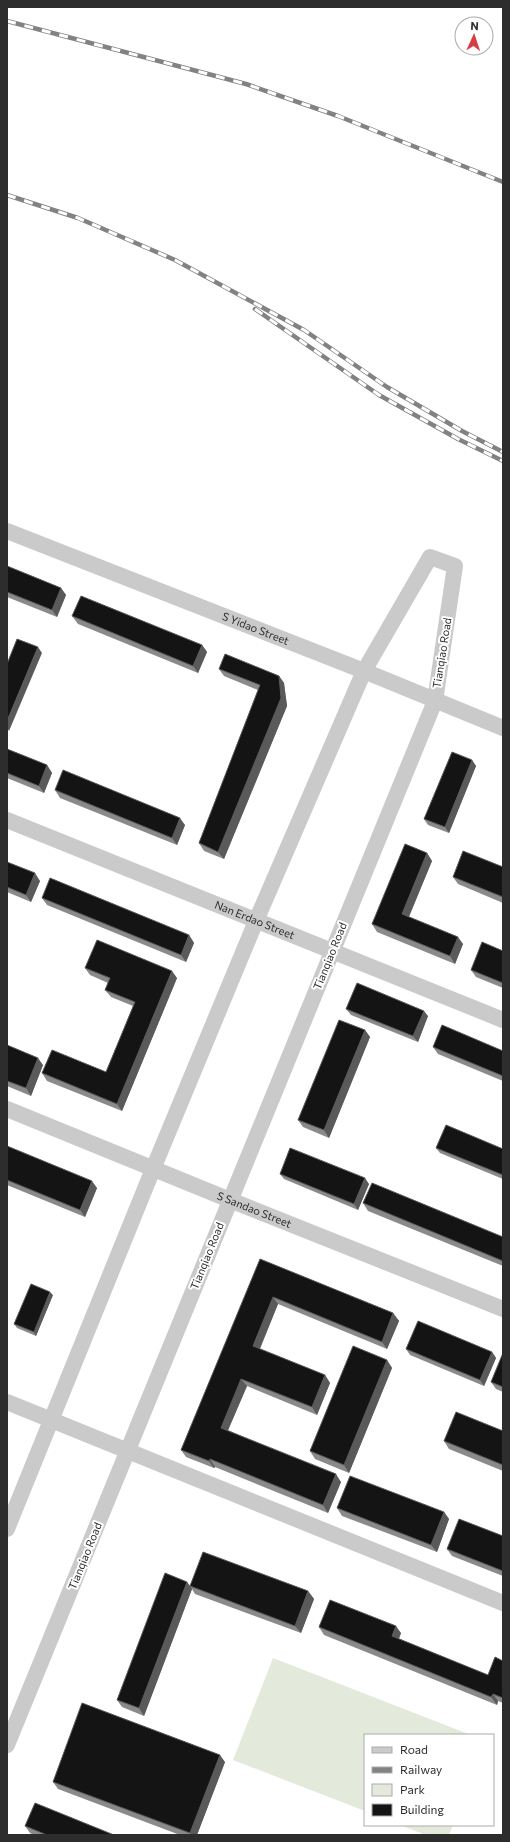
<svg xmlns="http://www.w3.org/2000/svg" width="510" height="1842" font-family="Commissioner,sans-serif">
<rect width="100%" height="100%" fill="#fff"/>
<path fill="#e3eadc" d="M 273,1658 L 471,1735 L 365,1735 L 365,1811 L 233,1760 Z
M 400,1825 L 453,1825 L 449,1835 L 426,1835 Z"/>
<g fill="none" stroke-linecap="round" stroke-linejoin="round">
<g stroke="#cacaca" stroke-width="16">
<path id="s1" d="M 7,531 L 364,671 L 503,728"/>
<path id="s2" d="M 7,820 L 503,1020"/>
<path id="s3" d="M 7,1109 L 230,1200 L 503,1309"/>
<path d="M 7,1402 L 503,1603"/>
<path d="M 7,1529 L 153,1169 L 256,921 L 364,671 L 430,557 L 455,566 L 435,701 L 7,1745"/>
</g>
<g stroke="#828282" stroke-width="4.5">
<path id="rail" d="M 7,21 L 246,84 L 338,116 L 503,182
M 7,195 L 78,218 L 175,260 L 304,330 L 387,387 L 462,431 L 503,452
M 255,309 L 379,395 L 458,439 L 503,461"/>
</g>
<use href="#rail" stroke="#fff" stroke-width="3" stroke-dasharray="9" stroke-linecap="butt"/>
</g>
<path fill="#8a8a8a" d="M 7,566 L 61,588 L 66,595 L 57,617 L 7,597 Z
M 72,616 L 202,645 L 207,652 L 198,673 L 78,624 Z
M 219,669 L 279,676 L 284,683 L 287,706 L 224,859 L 204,851 L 199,843 L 258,690 L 224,676 Z
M 7,749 L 47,765 L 52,773 L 44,793 L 7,778 Z
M 472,760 L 476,766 L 449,833 L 428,825 L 424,819 Z
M 55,790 L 185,825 L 177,845 L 60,798 Z
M 427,853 L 432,861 L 409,917 L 463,944 L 455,964 L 377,932 L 372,924 Z
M 7,862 L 40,881 L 31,902 L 7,892 Z
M 503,867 L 503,903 L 458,884 L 453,877 Z
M 42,898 L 189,935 L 194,943 L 186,962 L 47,905 Z
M 503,951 L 503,988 L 476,977 L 471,970 Z
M 85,968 L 177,978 L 122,1111 L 47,1081 L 42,1073 L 106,1072 L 133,1006 L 111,997 L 105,990 L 108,983 L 90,975 Z
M 346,1009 L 428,1016 L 418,1042 L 351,1015 Z
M 365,1030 L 370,1037 L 329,1138 L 303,1127 L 298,1120 Z
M 7,1045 L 43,1065 L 31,1096 L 7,1086 Z
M 433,1047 L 503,1051 L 503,1081 L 438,1054 Z
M 7,1146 L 97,1188 L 85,1217 L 7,1185 Z
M 436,1148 L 503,1149 L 503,1179 L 440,1153 Z
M 280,1174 L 369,1184 L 358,1210 L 284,1179 Z
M 363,1203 L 503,1237 L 503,1266 L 368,1211 Z
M 260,1259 L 393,1313 L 399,1321 L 387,1349 L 278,1304 L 260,1349 L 325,1375 L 330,1383 L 317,1415 L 247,1386 L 228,1430 L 341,1482 L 328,1513 L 215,1467 L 214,1468 L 186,1457 L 181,1450 Z
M 53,1295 L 36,1336 L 17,1328 L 14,1324 Z
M 406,1349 L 492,1352 L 496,1358 L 484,1386 L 410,1355 Z
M 503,1353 L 503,1392 L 496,1389 L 491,1382 Z
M 387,1360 L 392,1368 L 349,1473 L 315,1459 L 310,1451 Z
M 503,1431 L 503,1471 L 449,1449 L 444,1441 Z
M 337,1508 L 444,1512 L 449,1519 L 437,1552 L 342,1516 Z
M 503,1536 L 503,1576 L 452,1556 L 447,1549 Z
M 187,1582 L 190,1586 L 308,1591 L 314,1599 L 301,1633 L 195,1594 L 192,1589 L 144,1716 L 122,1707 L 117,1700 Z
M 319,1627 L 401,1633 L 399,1639 L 488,1675 L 503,1661 L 503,1703 L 498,1701 L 497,1705 L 324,1635 Z
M 225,1762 L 197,1835 L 180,1835 L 58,1789 L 53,1782 Z
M 25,1826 L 114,1835 L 34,1835 L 30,1833 Z"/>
<path fill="#5a5a5a" d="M 61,588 L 66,595 L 57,617 L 52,610 Z
M 202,645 L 207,652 L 198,673 L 193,666 Z
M 38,647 L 42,653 L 9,731 L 7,728 L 7,721 Z
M 279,676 L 284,683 L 287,706 L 224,859 L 218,852 Z
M 472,760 L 476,766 L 449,833 L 445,827 Z
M 47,765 L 52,773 L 44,793 L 39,786 Z
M 180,818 L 185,825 L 177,845 L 172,838 Z
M 427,853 L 432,861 L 407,921 L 402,914 Z
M 35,873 L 40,881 L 31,902 L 26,895 Z
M 189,935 L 194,943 L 186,962 L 181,955 Z
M 458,937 L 463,944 L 455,964 L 450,956 Z
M 172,971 L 177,978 L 122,1111 L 117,1104 Z
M 424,1011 L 428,1016 L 418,1042 L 413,1036 Z
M 365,1030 L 370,1037 L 329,1138 L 324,1130 Z
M 38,1058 L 43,1065 L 31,1096 L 26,1088 Z
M 365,1178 L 369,1184 L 358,1210 L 354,1204 Z
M 92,1181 L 97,1188 L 85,1217 L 80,1210 Z
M 50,1292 L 53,1295 L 36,1336 L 34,1332 Z
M 273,1297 L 278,1304 L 258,1353 L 253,1346 Z
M 393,1313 L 399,1321 L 387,1349 L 382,1342 Z
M 492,1352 L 496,1358 L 484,1386 L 480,1380 Z
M 387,1360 L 392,1368 L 349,1473 L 344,1465 Z
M 325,1375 L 330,1383 L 317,1415 L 312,1407 Z
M 241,1379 L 247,1386 L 226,1435 L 221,1428 Z
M 210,1459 L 215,1467 L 214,1468 L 209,1461 Z
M 336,1474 L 341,1482 L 328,1513 L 323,1505 Z
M 444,1512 L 449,1519 L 437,1552 L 431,1545 Z
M 187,1582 L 192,1589 L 144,1716 L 139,1708 Z
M 308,1591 L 314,1599 L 301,1633 L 295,1626 Z
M 396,1626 L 401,1633 L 397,1643 L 392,1636 Z
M 493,1694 L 498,1701 L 497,1705 L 491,1697 Z
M 220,1755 L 225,1762 L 197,1835 L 191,1835 L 190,1833 Z"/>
<path fill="#141414" stroke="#5a5a5a" d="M 7,566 L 61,588 L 52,610 L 7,592 Z
M 81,596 L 202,645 L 193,666 L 72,616 Z
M 17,639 L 38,647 L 7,721 L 7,664 Z
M 225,654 L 279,676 L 281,698 L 218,852 L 199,843 L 260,685 L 219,669 Z
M 7,749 L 47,765 L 39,786 L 7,773 Z
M 452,752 L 472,760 L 445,827 L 424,819 Z
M 63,770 L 180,818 L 172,838 L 55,790 Z
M 405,844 L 427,853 L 402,914 L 458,937 L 450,956 L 372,924 Z
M 463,851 L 503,867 L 503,897 L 453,877 Z
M 7,862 L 35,873 L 26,895 L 7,887 Z
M 50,878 L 189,935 L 181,955 L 42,898 Z
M 97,940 L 172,971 L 117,1104 L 42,1073 L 52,1050 L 106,1072 L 135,1002 L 105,990 L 110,978 L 85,968 Z
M 482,942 L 503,951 L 503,983 L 471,970 Z
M 357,983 L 424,1011 L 413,1036 L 346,1009 Z
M 339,1020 L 365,1030 L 324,1130 L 298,1120 Z
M 442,1025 L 503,1051 L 503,1076 L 433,1047 Z
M 7,1045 L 38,1058 L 26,1088 L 7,1081 Z
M 446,1125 L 503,1149 L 503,1175 L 436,1148 Z
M 7,1146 L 92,1181 L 80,1210 L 7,1180 Z
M 290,1148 L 365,1178 L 354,1204 L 280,1174 Z
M 372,1183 L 503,1237 L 503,1261 L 363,1203 Z
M 260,1259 L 393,1313 L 382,1342 L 273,1297 L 253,1346 L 325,1375 L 312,1407 L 241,1379 L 221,1428 L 336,1474 L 323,1505 L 210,1459 L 209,1461 L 181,1450 Z
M 31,1284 L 50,1292 L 34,1332 L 14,1324 Z
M 418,1321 L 492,1352 L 480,1380 L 406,1349 Z
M 353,1346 L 387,1360 L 344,1465 L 310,1451 Z
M 503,1353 L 503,1387 L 491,1382 Z
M 456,1412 L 503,1431 L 503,1465 L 444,1441 Z
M 350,1476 L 444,1512 L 431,1545 L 337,1508 Z
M 459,1519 L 503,1536 L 503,1571 L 447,1549 Z
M 203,1552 L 308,1591 L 295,1626 L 190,1586 Z
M 165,1573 L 187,1582 L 139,1708 L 117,1700 Z
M 330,1600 L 396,1626 L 392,1636 L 488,1675 L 495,1657 L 503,1661 L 503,1698 L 493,1694 L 491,1697 L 319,1627 Z
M 82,1703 L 220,1755 L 190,1833 L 53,1782 Z
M 35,1803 L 114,1835 L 47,1835 L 25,1826 Z"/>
<g text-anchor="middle" stroke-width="4" stroke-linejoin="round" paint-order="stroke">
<g font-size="11" fill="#2d2d2d" stroke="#fff">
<text dy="4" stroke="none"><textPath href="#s1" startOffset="267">S Yidao Street</textPath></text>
<text transform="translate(442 653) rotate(-81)" y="4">Tianqiao Road</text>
<text dy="4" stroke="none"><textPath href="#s2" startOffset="267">Nan Erdao Street</textPath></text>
<text transform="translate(330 956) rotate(-68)" y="4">Tianqiao Road</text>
<text dy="4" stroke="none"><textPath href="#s3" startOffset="267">S Sandao Street</textPath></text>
<text transform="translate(207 1256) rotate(-68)" y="4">Tianqiao Road</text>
<text transform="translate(85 1556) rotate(-68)" y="4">Tianqiao Road</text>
</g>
</g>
<rect width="510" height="1842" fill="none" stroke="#2d2d2d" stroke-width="16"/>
<rect x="364" y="1734" width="130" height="92" fill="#ffffff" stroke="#ababab"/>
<rect x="372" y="1747" width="20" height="6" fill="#cacaca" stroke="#ababab"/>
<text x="400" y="1754" font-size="12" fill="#2d2d2d">Road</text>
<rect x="372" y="1767" width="20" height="6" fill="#828282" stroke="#ababab"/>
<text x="400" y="1774" font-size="12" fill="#2d2d2d">Railway</text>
<rect x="372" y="1784" width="20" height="12" fill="#e3eadc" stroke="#ababab"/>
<text x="400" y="1794" font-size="12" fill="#2d2d2d">Park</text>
<rect x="372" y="1804" width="20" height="12" fill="#141414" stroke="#ababab"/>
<text x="400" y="1814" font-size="12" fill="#2d2d2d">Building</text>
<g transform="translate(474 36) rotate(3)"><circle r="19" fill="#ffffff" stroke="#ababab"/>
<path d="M0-3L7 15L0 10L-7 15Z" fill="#d73d42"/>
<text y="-6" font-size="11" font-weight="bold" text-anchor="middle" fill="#2d2d2d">N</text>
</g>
</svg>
